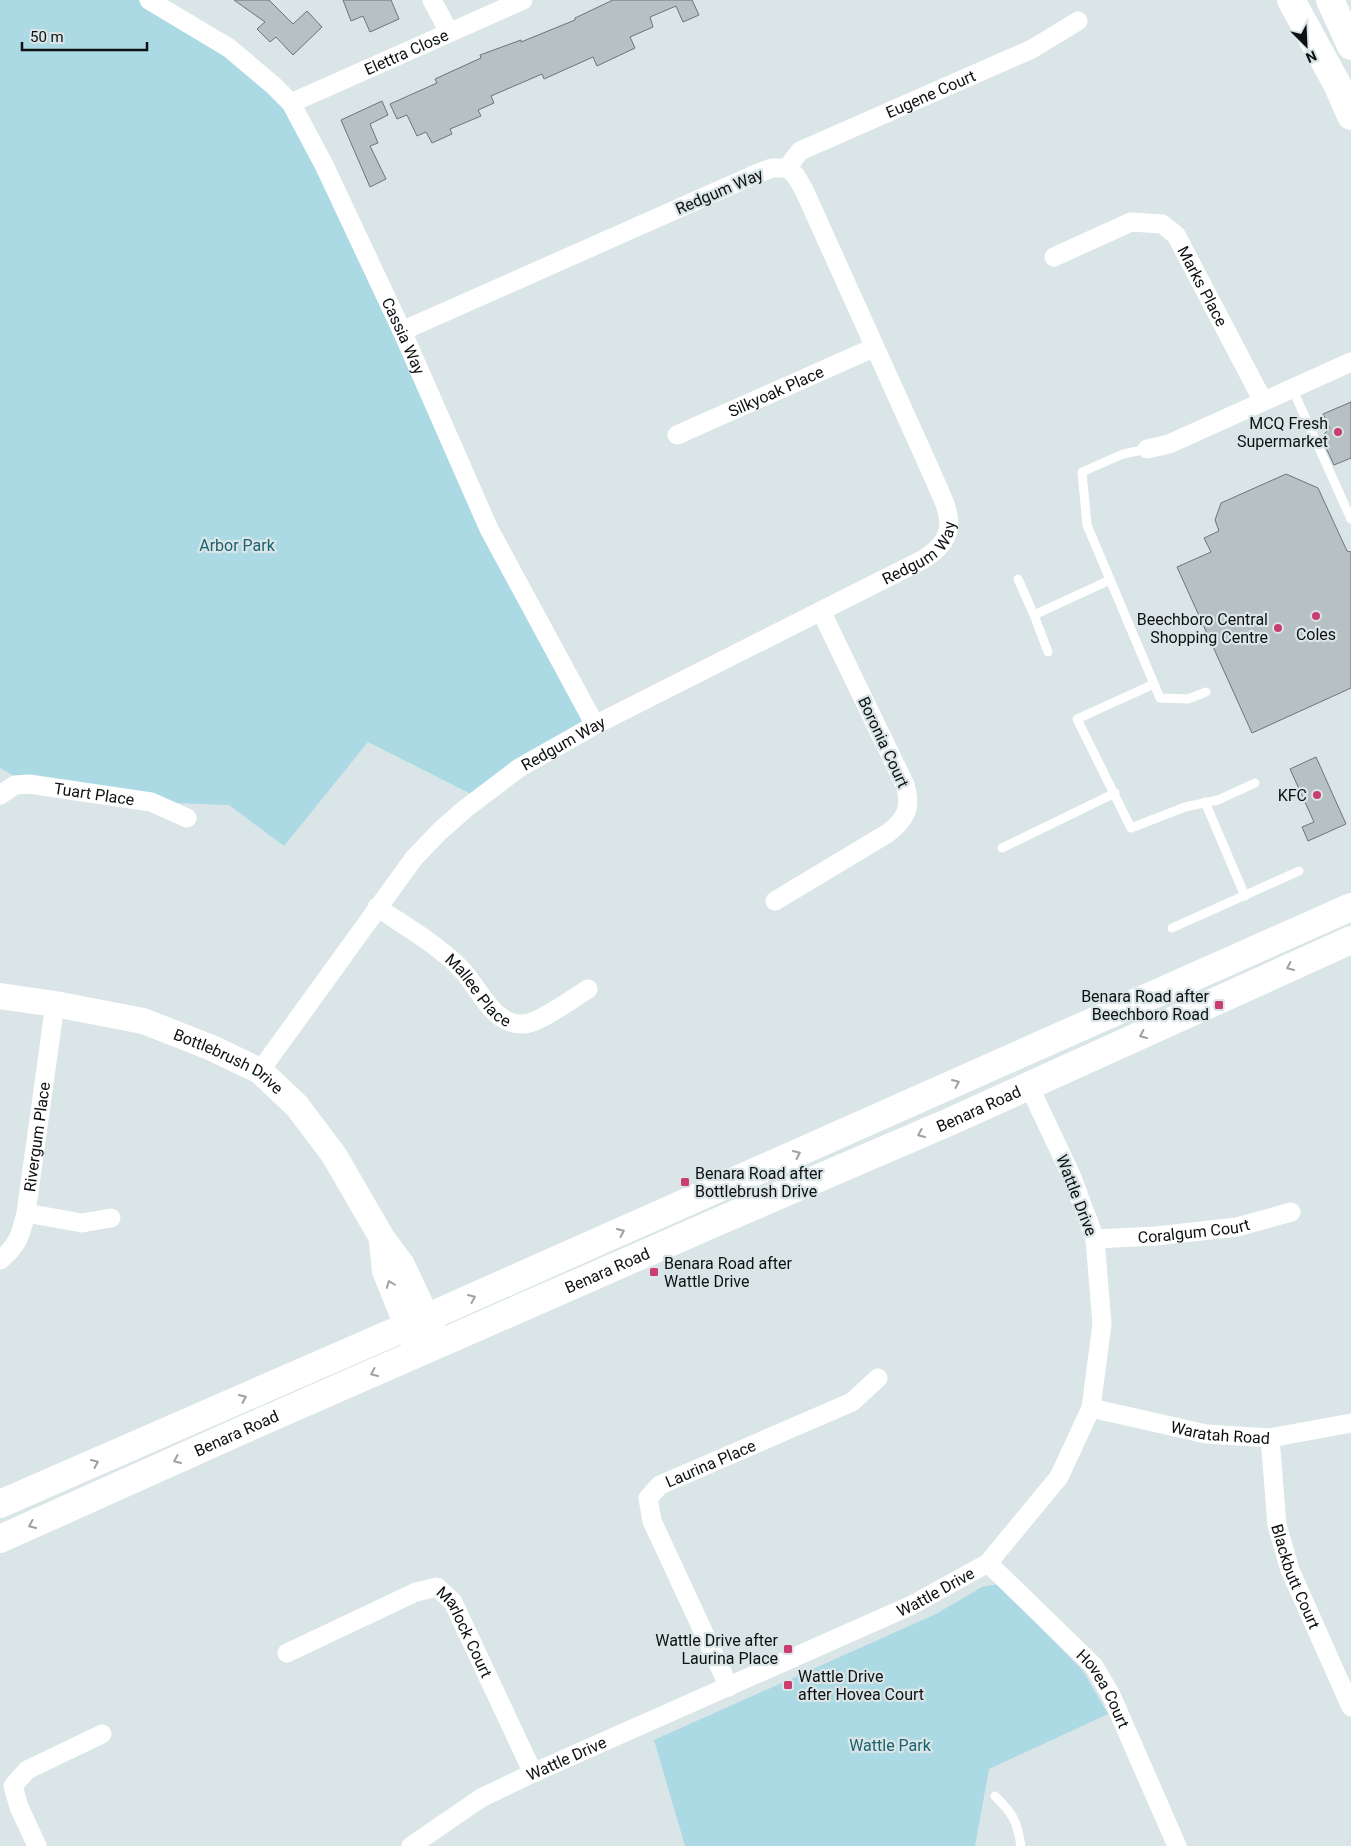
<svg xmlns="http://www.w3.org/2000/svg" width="1351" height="1846" font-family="Roboto,sans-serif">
<rect width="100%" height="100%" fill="#dae5e7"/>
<path fill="#abdae5" d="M 0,0 L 149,0 L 274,86 L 402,331 L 595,725 L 479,798 L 368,742 L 284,846 L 229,805 L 151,802 L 29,784 L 0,768 Z
M 998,1584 L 1083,1671 L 1108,1714 L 989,1769 L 975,1846 L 685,1846 L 654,1740 L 936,1614 L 982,1587 Z"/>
<path fill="#b7c1c3" stroke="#6c7577" d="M 234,0 L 269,0 L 293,24 L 307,11 L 322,27 L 293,55 L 276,37 L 270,42 L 257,29 L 265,22 Z
M 343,0 L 391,0 L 399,19 L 370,32 L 363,16 L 351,21 Z
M 613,0 L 692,0 L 699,15 L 683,22 L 676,6 L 650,17 L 653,27 L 630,37 L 635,48 L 597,66 L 593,57 L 544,79 L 542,74 L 491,96 L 494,103 L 478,110 L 481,116 L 450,129 L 452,134 L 432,143 L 426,132 L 417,136 L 407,115 L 397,119 L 390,104 L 437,83 L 435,79 L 481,58 L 480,55 L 521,40 L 521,42 L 575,20 L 575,18 Z
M 382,101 L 388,115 L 370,124 L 378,143 L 370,146 L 386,179 L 370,187 L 341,120 Z
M 1351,402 L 1351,458 L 1334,465 L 1321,437 L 1330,428 L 1323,414 Z
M 1286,474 L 1318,488 L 1347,551 L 1351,552 L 1351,688 L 1252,733 L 1177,567 L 1211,552 L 1204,538 L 1219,531 L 1215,520 L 1221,503 Z
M 1316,757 L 1346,824 L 1308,841 L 1302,827 L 1314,822 L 1290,769 Z"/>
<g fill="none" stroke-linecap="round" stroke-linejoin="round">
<path stroke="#fff" stroke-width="9" d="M 1292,388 L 1351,519
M 1147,449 L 1123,454 L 1082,472 L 1087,525 L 1160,698 L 1188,699 L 1206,692
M 1018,579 L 1034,615 L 1048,652
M 1034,615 L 1110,580
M 1154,684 L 1077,719 L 1131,828 L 1185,807 L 1218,800 L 1255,783
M 1205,802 L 1245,896
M 1002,848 L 1115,793
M 1172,928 L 1299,871
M 995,1796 C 1013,1814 1017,1820 1021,1846"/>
<g stroke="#fff" stroke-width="19">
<path id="s1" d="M 149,0 L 229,48 L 274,86 L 291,103 L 324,165 L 402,331 L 489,529 L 595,725"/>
<path d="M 432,0 L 449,32"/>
<path id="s2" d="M 291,103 L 523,0"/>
<path id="s3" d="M 787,168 L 800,151 L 1032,49 L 1078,21"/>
<path id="s4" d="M 1054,257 L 1131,222 L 1162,224 L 1176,235 L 1263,401"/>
<path id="s5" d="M 677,435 L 873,348"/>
<path d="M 1147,449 L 1169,444 L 1351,362"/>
<path id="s6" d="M 0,795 L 15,785 L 29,784 L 151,802 L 187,818"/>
<path d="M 775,901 L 888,833 C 906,819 912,808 905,785 L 821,611"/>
<path id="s7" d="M 377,907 C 406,927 439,945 463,971 C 480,990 494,1026 524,1024 C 540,1023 573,998 588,989"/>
<path id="s8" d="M 260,1071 L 414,858 L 440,831 L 465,809 L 519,768 L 595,725 L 924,559 C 967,532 944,504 929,467 L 804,190 L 796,176 L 787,168 L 772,168 L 756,174 L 402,331"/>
<path d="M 26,1213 L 82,1223 L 111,1218"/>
<path id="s9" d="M 1095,1239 L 1156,1236 L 1237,1227 L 1291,1212"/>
<path id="s10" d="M 0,1260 C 18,1246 21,1234 26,1213 L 55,1004"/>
<path id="s11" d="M 1091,1408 L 1206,1434 L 1270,1438 L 1351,1423"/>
<path id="s12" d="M 1270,1438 L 1277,1525 L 1290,1570 L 1351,1707"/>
<path id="s13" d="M 988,1563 L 1094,1666 L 1111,1695 L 1177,1846"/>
<path id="s14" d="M 287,1653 L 416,1592 L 437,1587 L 453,1602 L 533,1773"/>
<path id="s15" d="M 729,1687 L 652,1521 L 648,1498 L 660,1485 L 852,1402 L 878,1378"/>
<path d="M 37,1846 L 19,1807 L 13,1786 L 27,1770 L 102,1734"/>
<path id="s16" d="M 411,1846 L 481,1798 L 533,1773 L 912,1605 L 988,1563 L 1059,1477 L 1091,1408 L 1102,1324 L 1095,1239 L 1071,1175 L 1029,1086"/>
</g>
<g stroke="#fff" stroke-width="26">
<path id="s17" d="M 0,996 L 55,1004 L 143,1021 L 212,1048 L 260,1071 L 297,1106 L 334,1155 L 382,1238 L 402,1265 L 439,1344"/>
<path d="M 382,1241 L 385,1271 L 418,1353"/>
</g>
<g stroke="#fff" stroke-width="28">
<path d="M 1291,0 L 1337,84 L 1351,116"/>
<path d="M 1330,0 L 1351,46"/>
<path d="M 0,1504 L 417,1322 L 1351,907"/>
<path id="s18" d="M 0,1539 L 245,1429 L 717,1222 L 949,1122 L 1351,940"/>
</g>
</g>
<defs><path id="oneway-chevron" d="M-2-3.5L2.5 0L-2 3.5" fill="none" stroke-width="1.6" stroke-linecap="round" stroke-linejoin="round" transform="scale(1.25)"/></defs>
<g stroke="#9fa0a0">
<use href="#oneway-chevron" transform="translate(1290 967) rotate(155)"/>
<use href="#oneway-chevron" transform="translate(1143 1035) rotate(155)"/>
<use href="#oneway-chevron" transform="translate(956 1083) rotate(-24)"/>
<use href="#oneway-chevron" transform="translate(921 1134) rotate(157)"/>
<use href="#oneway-chevron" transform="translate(797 1154) rotate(-24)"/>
<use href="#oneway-chevron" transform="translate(621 1232) rotate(-24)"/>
<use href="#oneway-chevron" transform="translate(390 1284) rotate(-111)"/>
<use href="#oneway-chevron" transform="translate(472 1298) rotate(-24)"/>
<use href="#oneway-chevron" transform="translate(374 1373) rotate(156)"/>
<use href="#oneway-chevron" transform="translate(243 1398) rotate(-24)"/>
<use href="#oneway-chevron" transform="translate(177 1460) rotate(156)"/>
<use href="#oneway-chevron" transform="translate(95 1463) rotate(-24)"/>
<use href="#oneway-chevron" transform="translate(32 1525) rotate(156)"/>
</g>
<g fill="#c93d6f" stroke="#dae5e7" stroke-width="2">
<circle cx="1338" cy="432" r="5"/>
<circle cx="1316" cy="616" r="5"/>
<circle cx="1278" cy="628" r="5"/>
<circle cx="1317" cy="795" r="5"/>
<rect x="1214" y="1000" width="10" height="10" rx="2.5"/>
<rect x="680" y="1177" width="10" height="10" rx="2.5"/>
<rect x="649" y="1267" width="10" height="10" rx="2.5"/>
<rect x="783" y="1644" width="10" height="10" rx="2.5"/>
<rect x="783" y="1680" width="10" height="10" rx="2.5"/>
</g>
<g text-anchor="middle" stroke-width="4.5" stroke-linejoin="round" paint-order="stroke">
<g font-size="16" fill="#0e1112" stroke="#dae5e7">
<text dy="6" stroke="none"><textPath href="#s2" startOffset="126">Elettra Close</textPath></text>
<text dy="6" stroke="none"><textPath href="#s3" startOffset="164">Eugene Court</textPath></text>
<text transform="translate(719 191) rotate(-23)" y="6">Redgum Way</text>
<text dy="6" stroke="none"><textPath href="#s4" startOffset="191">Marks Place</textPath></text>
<text dy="6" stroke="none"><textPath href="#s1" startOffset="435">Cassia Way</textPath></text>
<text dy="6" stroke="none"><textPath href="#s5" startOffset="108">Silkyoak Place</textPath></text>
<text dy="6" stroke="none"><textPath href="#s8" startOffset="858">Redgum Way</textPath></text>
<text transform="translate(884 742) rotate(65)" y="6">Boronia Court</text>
<text dy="6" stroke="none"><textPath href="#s8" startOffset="452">Redgum Way</textPath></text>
<text dy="6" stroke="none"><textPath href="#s6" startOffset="98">Tuart Place</textPath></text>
<text dy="6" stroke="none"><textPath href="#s7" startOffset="132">Mallee Place</textPath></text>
<text dy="6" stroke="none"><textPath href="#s17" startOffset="240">Bottlebrush Drive</textPath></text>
<text dy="6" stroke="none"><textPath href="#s18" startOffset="1069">Benara Road</textPath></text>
<text dy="6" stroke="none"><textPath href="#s10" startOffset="132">Rivergum Place</textPath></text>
<text transform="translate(1077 1195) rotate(69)" y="6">Wattle Drive</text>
<text dy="6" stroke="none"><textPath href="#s9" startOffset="99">Coralgum Court</textPath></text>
<text dy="6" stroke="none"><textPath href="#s18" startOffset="664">Benara Road</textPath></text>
<text dy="6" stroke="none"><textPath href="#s11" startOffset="132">Waratah Road</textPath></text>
<text dy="6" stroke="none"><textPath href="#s18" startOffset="259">Benara Road</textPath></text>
<text dy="6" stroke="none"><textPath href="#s15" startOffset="279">Laurina Place</textPath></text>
<text dy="6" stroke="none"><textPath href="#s12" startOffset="142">Blackbutt Court</textPath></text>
<text dy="6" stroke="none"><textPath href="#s16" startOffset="584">Wattle Drive</textPath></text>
<text dy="6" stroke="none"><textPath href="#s14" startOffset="218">Marlock Court</textPath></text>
<text dy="6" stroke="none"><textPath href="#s13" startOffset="172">Hovea Court</textPath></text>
<text dy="6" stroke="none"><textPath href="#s16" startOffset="179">Wattle Drive</textPath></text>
</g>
<g font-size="16" fill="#0e1112" stroke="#dae5e7" text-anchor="end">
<text x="1328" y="429">MCQ Fresh<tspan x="1328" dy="18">Supermarket</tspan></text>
<text x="1268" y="625">Beechboro Central<tspan x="1268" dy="18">Shopping Centre</tspan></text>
<text x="1316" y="640" text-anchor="middle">Coles</text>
<text x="1307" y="801">KFC</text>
<text x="1209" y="1002">Benara Road after<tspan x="1209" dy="18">Beechboro Road</tspan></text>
<text x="695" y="1179" text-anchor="start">Benara Road after<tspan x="695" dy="18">Bottlebrush Drive</tspan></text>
<text x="664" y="1269" text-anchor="start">Benara Road after<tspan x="664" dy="18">Wattle Drive</tspan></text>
<text x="778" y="1646">Wattle Drive after<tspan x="778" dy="18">Laurina Place</tspan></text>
<text x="798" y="1682" text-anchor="start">Wattle Drive<tspan x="798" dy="18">after Hovea Court</tspan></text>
</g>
<g font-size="16" fill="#1b616e" stroke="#dae5e7">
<text x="237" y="551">Arbor Park</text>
<text x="890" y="1751">Wattle Park</text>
</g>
</g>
<g transform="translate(1306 45) rotate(156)" stroke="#dae5e7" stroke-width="4" paint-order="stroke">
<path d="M0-4L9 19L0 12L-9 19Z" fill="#0e1112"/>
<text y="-8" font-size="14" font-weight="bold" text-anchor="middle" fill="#0e1112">N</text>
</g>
<path d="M22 42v8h125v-8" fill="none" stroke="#0e1112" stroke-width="2.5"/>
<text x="30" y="42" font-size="15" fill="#0e1112" stroke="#dae5e7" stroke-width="4" paint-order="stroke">50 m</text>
</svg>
